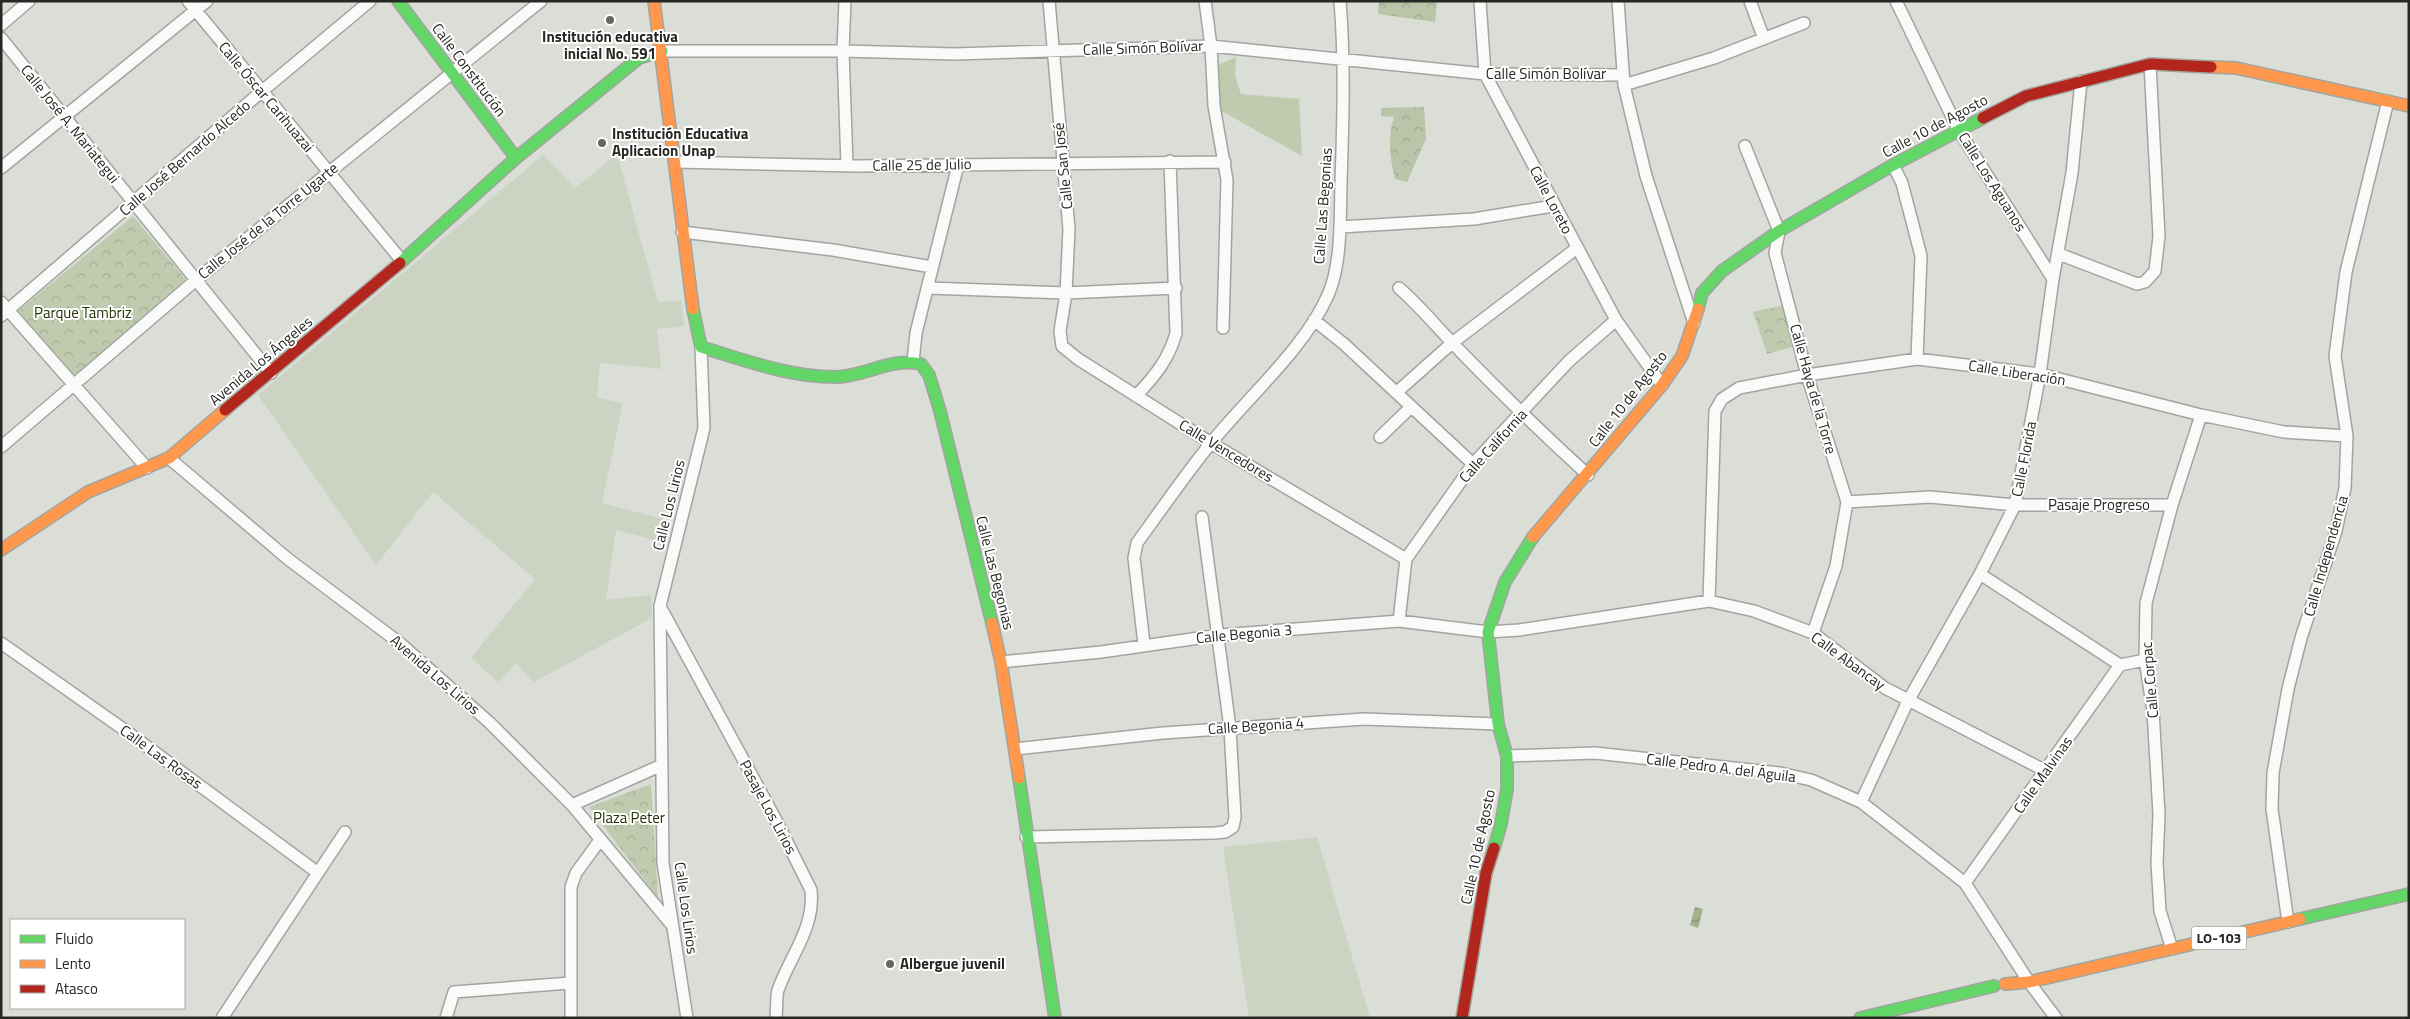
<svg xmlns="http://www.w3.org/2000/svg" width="2410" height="1019" font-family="'Titillium Web',sans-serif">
<defs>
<pattern id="forest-crowns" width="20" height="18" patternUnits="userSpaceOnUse" patternTransform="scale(1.25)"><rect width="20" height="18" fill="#b9c4a8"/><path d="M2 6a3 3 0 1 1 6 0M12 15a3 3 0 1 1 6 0" fill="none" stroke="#9fa890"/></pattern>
<pattern id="park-crowns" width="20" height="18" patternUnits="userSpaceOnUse" patternTransform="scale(1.25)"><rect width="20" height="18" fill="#bfcaae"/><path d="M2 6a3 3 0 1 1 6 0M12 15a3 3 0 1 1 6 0" fill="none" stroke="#a4ae95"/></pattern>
<pattern id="water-waves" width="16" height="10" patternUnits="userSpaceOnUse" patternTransform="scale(1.25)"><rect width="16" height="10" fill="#a3b08e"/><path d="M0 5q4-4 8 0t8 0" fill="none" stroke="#858f74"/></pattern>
</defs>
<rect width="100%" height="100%" fill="#daded6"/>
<path fill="#ccd3c3" d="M 617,154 L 658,302 L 681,301 L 684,326 L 657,329 L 661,369 L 600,363 L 597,398 L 623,403 L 602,503 L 667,520 L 662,542 L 616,530 L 606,600 L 651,595 L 652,618 L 534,682 L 516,663 L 498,682 L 471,658 L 535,579 L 433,492 L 376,565 L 258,395 L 543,155 L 575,188 Z
M 1317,837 L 1370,1018 L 1249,1018 L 1223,847 Z"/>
<path fill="#bfcaae" d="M 1236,57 L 1235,76 L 1241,94 L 1299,99 L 1302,156 L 1218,109 L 1218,65 Z"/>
<path fill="url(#forest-crowns)" d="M 1379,1 L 1437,1 L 1435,22 L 1378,14 Z
M 1424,107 L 1426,139 L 1407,182 L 1395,179 C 1390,158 1387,138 1394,117 L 1381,116 L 1381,108 Z"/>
<path fill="url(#park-crowns)" d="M 133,216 L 187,281 L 75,377 L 18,311 Z
M 1783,305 L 1796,346 L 1767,354 L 1753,312 Z
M 651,784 L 658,898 L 589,807 Z"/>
<path fill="url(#water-waves)" d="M 1695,907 L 1703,909 L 1698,928 L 1690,925 Z"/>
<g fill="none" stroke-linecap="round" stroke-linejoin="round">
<g stroke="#a2a59f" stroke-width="14">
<path id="street" d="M 188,1 L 402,261
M 845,1 L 843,51 L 847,165
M 1049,1 L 1069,229 L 1066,293 L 1060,331 L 1062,346 L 1078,359 L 1211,443 L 1406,559
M 1205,1 L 1211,46 L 1214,106 L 1227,180 L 1223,328
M 1480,1 L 1485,74 L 1616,320 L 1662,385
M 1618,1 L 1624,85 L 1646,176 L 1694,323
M 1750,1 L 1764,39
M 1896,1 L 1959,131 L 2053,279
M 1,25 L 29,1
M 1,38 L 271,373
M 662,51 L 843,51 L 955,54 L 1211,46 L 1485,74 L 1622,75
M 1624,85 L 1714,58 L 1804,23
M 1745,146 L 1779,231 L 1775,253 L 1807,375 L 1847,502 L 1836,566 L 1813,633
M 675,162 L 857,166 L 1225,162
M 1893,165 L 1902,183 L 1921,256 L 1917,359
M 1,168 L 207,1
M 1340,227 L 1474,219 L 1553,206
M 682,232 L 833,250 L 932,267
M 2059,254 L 2137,284 L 2145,282 L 2155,271 L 2159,236 L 2150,64
M 928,288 L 1066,293 L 1176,288
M 1399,288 C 1422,308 1440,331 1462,353 C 1503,395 1545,436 1588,475
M 1,302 L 147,468
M 1,316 L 261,92 L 370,1
M 1314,320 L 1344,344 L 1473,464
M 913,362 L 916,333 L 958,165
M 1397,392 L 1452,343 L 1577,248
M 1136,396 C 1155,376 1169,359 1176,333 L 1170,161
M 1380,437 L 1411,407
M 1,447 L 196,280 L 541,1
M 169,458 L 288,559 L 401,644 L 490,723 L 572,805 L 671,924
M 1847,502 L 1930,497 L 2015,505 L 2172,505
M 1980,574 L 2120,665 L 2145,660
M 1709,601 L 1715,411 L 1722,399 L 1739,388 L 1807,375 L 1917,359 L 2040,374 L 2201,415 L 2284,432 L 2347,436
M 661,608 L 776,820 L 811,890 C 815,928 790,956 778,990 C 776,998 777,1009 776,1018
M 1399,621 L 1406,559 L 1473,464 L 1569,361 L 1616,320
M 1,643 L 126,731 L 318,873
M 1144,644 L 1134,558 L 1137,543 C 1161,510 1185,475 1211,443 C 1248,397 1305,348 1328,295 C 1342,264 1340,216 1341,183 C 1343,122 1345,62 1340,1
M 1001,662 L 1101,652 L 1220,635 L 1399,621 L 1488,632 L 1519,630 L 1709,601 L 1754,611 L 1813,633 L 1885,688 L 2046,771
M 1015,749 L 1163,733 L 1364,719 L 1498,724
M 1507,756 L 1595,753 L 1780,773 L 1811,780 L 1861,802 L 1965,883 L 2029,982 L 2056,1018
M 1861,802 L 1908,701 L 1980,574 L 2015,505 L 2040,374 L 2053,279 L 2072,173 L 2081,81
M 572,805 L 662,765
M 1026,837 L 1215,833 L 1225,832 L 1233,827 L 1235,817 L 1230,728 L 1202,517
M 1965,883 L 2120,665
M 2288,922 L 2272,809 L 2273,773 L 2288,689 L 2301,638 L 2336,531 L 2345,488 L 2347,436 L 2335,356 L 2346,272 L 2388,101
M 2172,949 L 2160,911 L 2157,863 L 2159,814 L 2153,711 L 2145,660 L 2146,603 L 2172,505 L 2201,415
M 222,1018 L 345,832
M 446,1018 L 454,992 L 570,983
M 571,1018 L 571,887 L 576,873 L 600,840
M 687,1018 L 663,863 L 660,606 L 704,428 L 701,347"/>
</g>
<g stroke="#a2a59f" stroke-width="14">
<path id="fast" d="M 398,1 L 516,158
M 400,263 L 516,158 L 639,58 L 662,51
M 693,309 L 701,347 C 744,360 789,377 835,377 C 865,377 890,357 921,364 L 929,375 L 940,411 L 992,623
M 1698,309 L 1702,293 L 1722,271 L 1779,231 L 1893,165 L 1983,118
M 1019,778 L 1055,1018
M 1494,848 L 1501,824 L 1507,789 L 1507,756 L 1498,724 L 1488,632 L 1505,582 L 1533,537
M 2300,919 L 2409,894
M 1860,1018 L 1994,986"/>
</g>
<g stroke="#a2a59f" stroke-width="14">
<path id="slow" d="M 654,1 L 693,309
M 2211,67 L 2236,68 L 2409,106
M 1533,537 L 1662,385 L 1682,356 L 1698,309
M 1,550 L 88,492 L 169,458 L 225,410
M 992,623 L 1001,662 L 1019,778
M 2005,984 L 2029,982 L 2300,919"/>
</g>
<g stroke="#a2a59f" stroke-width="14">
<path id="jam" d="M 1983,118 L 2026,96 L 2150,64 L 2211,67
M 225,410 L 400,263
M 1462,1018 L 1486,873 L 1494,848"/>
</g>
<use href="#street" stroke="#f9faf9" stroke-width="11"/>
<use href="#fast" stroke="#63d668" stroke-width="11"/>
<use href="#slow" stroke="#ff974d" stroke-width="11"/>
<use href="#jam" stroke="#b3261e" stroke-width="11"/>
</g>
<g fill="#656862" stroke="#fff" stroke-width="2">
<circle cx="610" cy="20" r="5"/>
<circle cx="602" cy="143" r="5"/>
<circle cx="890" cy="964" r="5"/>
</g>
<g text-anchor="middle" stroke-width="4" stroke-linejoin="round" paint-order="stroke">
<rect fill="#fff" stroke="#676865" stroke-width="1" x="2191.5" y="926.5" width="55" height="23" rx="4"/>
<g font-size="14" font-weight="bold" fill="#262823">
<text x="2219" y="943">LO-103</text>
</g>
<g font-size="15" font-weight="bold" fill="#262823" stroke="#fff" text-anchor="start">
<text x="610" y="42" text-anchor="middle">Institución educativa<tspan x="610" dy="17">inicial No. 591</tspan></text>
<text x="612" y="139">Institución Educativa<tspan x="612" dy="17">Aplicacion Unap</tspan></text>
<text x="900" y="969">Albergue juvenil</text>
</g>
<g font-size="15" fill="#262823" stroke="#fff">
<text transform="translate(1143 48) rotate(-2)" y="5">Calle Simón Bolívar</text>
<text transform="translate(469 70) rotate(53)" y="5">Calle Constitución</text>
<text x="1546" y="79">Calle Simón Bolívar</text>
<text transform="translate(266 97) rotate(50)" y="5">Calle Óscar Carihuazai</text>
<text transform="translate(70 124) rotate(51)" y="5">Calle José A. Mariategui</text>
<text transform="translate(1935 126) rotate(-28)" y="5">Calle 10 de Agosto</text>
<text transform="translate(185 158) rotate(-41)" y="5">Calle José Bernardo Alcedo</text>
<text transform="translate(922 165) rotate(-1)" y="5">Calle 25 de Julio</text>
<text transform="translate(1063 166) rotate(-96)" y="5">Calle San José</text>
<text transform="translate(1992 182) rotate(58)" y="5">Calle Los Aguanos</text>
<text transform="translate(1551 200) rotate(62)" y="5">Calle Loreto</text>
<text transform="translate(1323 206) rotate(-86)" y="5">Calle Las Begonias</text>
<text transform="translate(268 221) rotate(-39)" y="5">Calle José de la Torre Ugarte</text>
<text transform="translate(261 361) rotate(-40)" y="5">Avenida Los Ángeles</text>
<text transform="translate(2017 373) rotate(9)" y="5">Calle Liberación</text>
<text transform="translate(1813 389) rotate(74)" y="5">Calle Haya de la Torre</text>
<text transform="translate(1628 399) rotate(-52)" y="5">Calle 10 de Agosto</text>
<text transform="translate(1493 446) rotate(-48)" y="5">Calle California</text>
<text transform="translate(1226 451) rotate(31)" y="5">Calle Vencedores</text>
<text transform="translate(2024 459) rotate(-79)" y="5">Calle Florida</text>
<text transform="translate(669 505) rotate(-76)" y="5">Calle Los Lirios</text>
<text x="2099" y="510">Pasaje Progreso</text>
<text transform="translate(2326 556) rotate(-74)" y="5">Calle Independencia</text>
<text transform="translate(995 573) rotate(76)" y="5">Calle Las Begonias</text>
<text transform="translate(1244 634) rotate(-5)" y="5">Calle Begonia 3</text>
<text transform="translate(1848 661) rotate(36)" y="5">Calle Abancay</text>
<text transform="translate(435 675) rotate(41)" y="5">Avenida Los Lirios</text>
<text transform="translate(2150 680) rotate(-95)" y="5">Calle Corpac</text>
<text transform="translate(1256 726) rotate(-4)" y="5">Calle Begonia 4</text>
<text transform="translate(161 757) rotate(36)" y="5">Calle Las Rosas</text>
<text transform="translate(1721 768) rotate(7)" y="5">Calle Pedro A. del Águila</text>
<text transform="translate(2043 775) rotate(-55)" y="5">Calle Malvinas</text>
<text transform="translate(768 807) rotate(62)" y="5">Pasaje Los Lirios</text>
<text transform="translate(1478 847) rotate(-78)" y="5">Calle 10 de Agosto</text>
<text transform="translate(686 908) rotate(82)" y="5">Calle Los Lirios</text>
</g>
<g font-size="15" fill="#253300" stroke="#fff">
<text x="83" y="318">Parque Tambriz</text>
<text x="629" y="823">Plaza Peter</text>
</g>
</g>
<rect width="2410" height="1019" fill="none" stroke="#262823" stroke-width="5"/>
<rect x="10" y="919" width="175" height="90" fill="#ffffff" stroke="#a8a9a7"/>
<rect x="20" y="935" width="25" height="8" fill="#63d668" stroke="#a8a9a7"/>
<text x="55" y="944" font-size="15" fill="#262823">Fluido</text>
<rect x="20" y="960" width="25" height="8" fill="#ff974d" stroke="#a8a9a7"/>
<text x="55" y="969" font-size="15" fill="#262823">Lento</text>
<rect x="20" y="985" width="25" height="8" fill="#b3261e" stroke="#a8a9a7"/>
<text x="55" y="994" font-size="15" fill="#262823">Atasco</text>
</svg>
